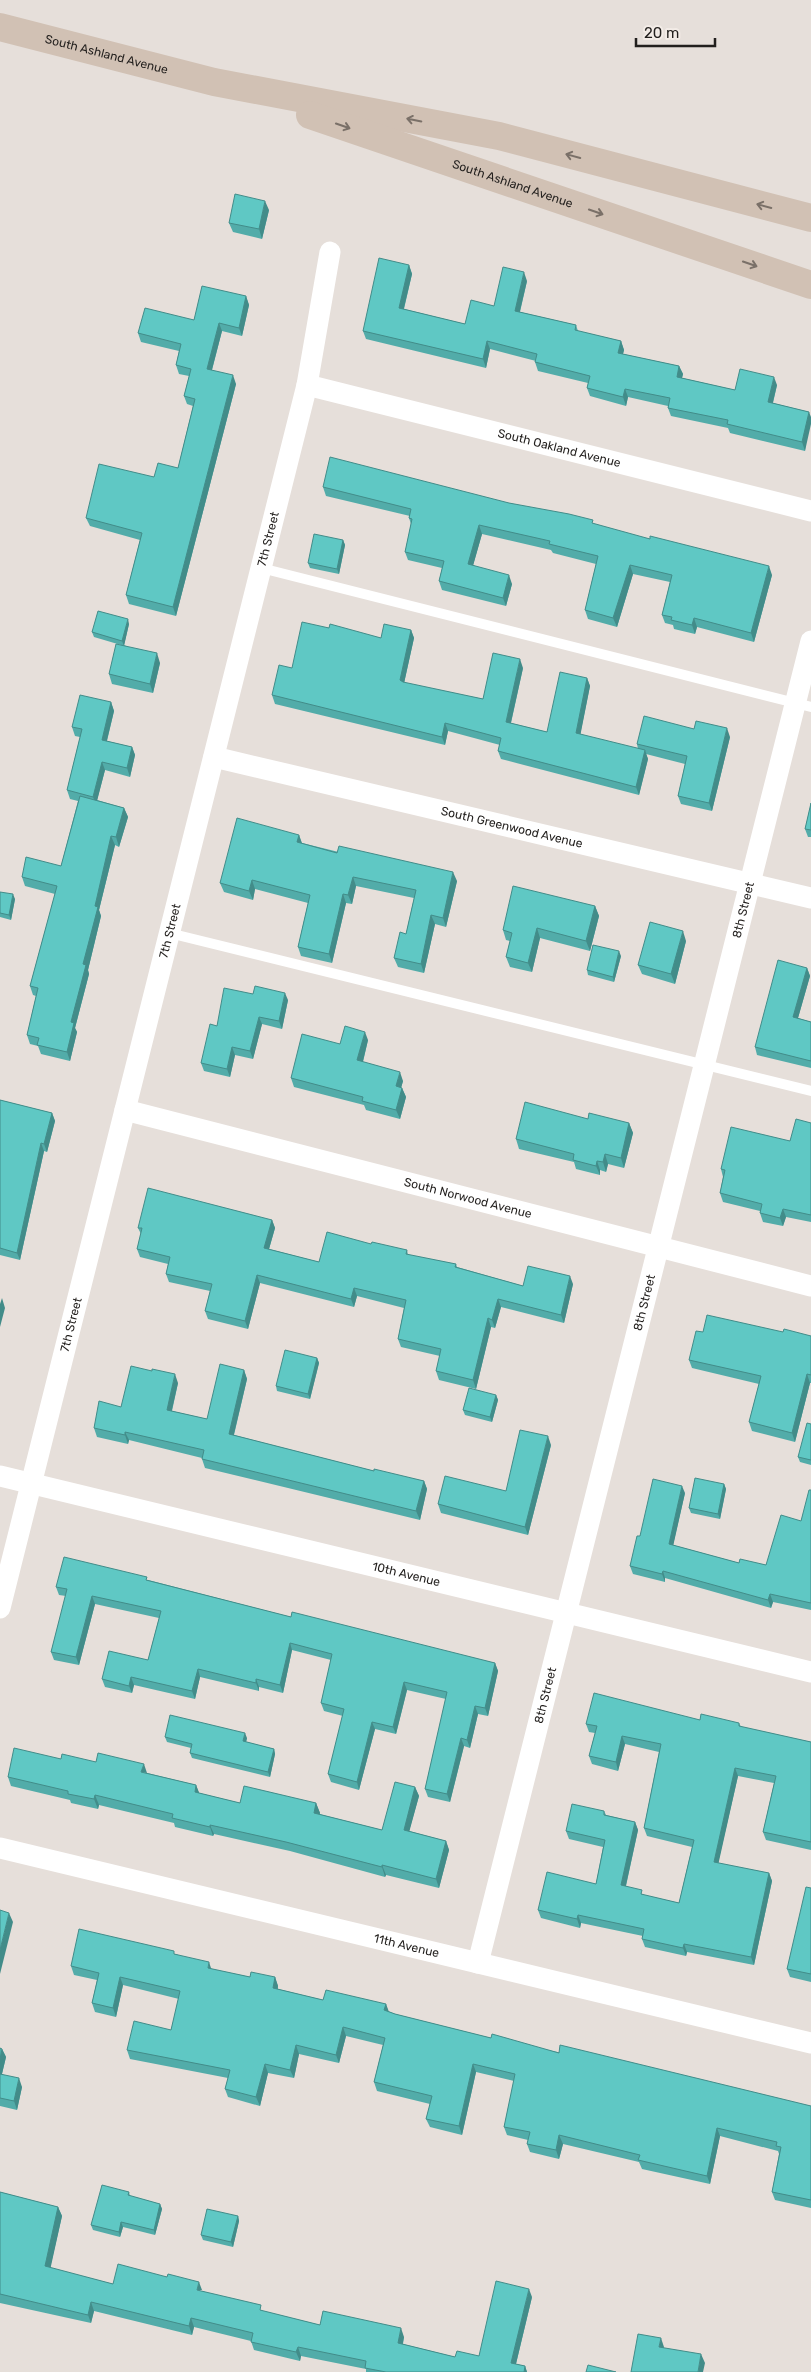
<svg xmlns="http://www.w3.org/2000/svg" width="811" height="2372" font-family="Rubik,sans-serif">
<rect width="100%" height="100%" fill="#e6dfda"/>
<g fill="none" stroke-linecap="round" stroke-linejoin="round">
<path stroke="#fff" stroke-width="10" d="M 261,568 L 811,707
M 169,933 L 811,1091"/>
<g stroke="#fff" stroke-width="21">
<path id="s1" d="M 307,385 L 811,511"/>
<path id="s2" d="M 214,757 L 811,898"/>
<path id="s3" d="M 125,1110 L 811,1286"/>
<path id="s4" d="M 0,1476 L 811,1672"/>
<path id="s5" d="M 0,1608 L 307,385 L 330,252"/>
<path id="s6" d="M 0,1848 L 811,2043"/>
<path id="s7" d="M 478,1963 L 811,641"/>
</g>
<g stroke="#d1c1b4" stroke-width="28">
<path id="s8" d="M 0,27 L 214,82 L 499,136 L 811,218"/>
<path id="s9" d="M 310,115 L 811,285"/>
</g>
</g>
<path fill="#52aca9" d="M 269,210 L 262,239 L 233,232 L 229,223 Z
M 409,265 L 412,274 L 404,309 L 465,324 L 494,306 L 527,281 L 520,312 L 576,325 L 578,331 L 621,341 L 624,350 L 623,354 L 679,366 L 683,374 L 682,378 L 735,390 L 777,385 L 773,403 L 809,412 L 805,451 L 730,433 L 728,428 L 671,416 L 668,408 L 668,406 L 628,397 L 626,406 L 590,396 L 587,388 L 588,383 L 538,371 L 535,362 L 536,361 L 490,349 L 486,368 L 366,339 L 363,331 Z
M 246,296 L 249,305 L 242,336 L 222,331 L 212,370 L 236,384 L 176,616 L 129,604 L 126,595 L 140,540 L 90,526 L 86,518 L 154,477 L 178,468 L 193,406 L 187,404 L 184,396 L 189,376 L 179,374 L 176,365 L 179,351 L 141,342 L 138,333 L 194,320 Z
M 323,487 L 509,503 L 594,524 L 772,575 L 754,642 L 697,627 L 695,634 L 674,629 L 673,625 L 665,623 L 662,615 L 670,582 L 633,574 L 617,627 L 588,619 L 585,610 L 596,564 L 553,553 L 551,550 L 482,534 L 473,565 L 512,584 L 506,606 L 442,590 L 439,581 L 442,568 L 408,560 L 405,552 L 411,524 L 409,518 L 410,516 L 326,496 Z
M 343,540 L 345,545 L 339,574 L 310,568 L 308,563 Z
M 129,624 L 124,645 L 160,663 L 153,693 L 112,684 L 109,674 L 121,645 L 94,637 L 92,632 Z
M 329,628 L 381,638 L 411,630 L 414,638 L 404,683 L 483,699 L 523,668 L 511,723 L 547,732 L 587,678 L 590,686 L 580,735 L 638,749 L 637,744 L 730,737 L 712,811 L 681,804 L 678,796 L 685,764 L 646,754 L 648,759 L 639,795 L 501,759 L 498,751 L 500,745 L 448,731 L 445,745 L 275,704 L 272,695 L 292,668 Z
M 111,702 L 114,711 L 107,741 L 132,747 L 135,755 L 130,777 L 105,770 L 97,800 L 124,808 L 128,817 L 119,847 L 115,845 L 99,910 L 101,916 L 88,970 L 89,974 L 75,1028 L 77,1032 L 70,1061 L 41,1054 L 38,1046 L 30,1044 L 27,1035 L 36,996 L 33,995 L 30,986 L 55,894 L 25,886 L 22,877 L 61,866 L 78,801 L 70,799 L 67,790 L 80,737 L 75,736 L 72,727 Z
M 811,803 L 811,837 L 808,837 L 805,829 Z
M 299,835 L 302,843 L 457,881 L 446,927 L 435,924 L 424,973 L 398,967 L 394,958 L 406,934 L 414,898 L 356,886 L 352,904 L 346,903 L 332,963 L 301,956 L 298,947 L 308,903 L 255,889 L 253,900 L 224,892 L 220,883 Z
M 0,892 L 15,899 L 11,920 L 0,917 Z
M 595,906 L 599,916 L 590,951 L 540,938 L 532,972 L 510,967 L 506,957 L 510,941 L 506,940 L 503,930 Z
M 686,941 L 675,984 L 642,974 L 638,965 Z
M 621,956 L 614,982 L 588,975 L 587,970 Z
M 807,968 L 810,976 L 798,1018 L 811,1022 L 811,1068 L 757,1055 L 755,1047 Z
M 288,1000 L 282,1029 L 262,1024 L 253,1059 L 235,1055 L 230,1077 L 204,1071 L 201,1063 L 217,1026 Z
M 368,1040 L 363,1062 L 403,1081 L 401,1088 L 402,1088 L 406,1097 L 400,1119 L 366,1110 L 364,1105 L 294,1087 L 291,1078 L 340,1044 Z
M 0,1100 L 52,1113 L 55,1121 L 47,1152 L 44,1151 L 20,1260 L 0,1255 Z
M 588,1119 L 629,1123 L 633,1133 L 624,1168 L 608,1164 L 606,1172 L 600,1170 L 600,1175 L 576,1169 L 574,1162 L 519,1149 L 516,1139 Z
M 811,1123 L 811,1222 L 786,1217 L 783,1226 L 763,1222 L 760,1213 L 760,1211 L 723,1202 L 720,1193 L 723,1177 L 721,1169 L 790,1141 Z
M 272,1220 L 275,1228 L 269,1249 L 319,1262 L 371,1244 L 407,1250 L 408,1255 L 456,1264 L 457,1267 L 523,1286 L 573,1284 L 564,1323 L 501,1307 L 495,1328 L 491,1327 L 476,1389 L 439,1380 L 436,1371 L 440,1356 L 401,1347 L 398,1339 L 404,1308 L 357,1296 L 354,1307 L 260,1283 L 248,1329 L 208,1319 L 205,1311 L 210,1291 L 169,1282 L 166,1274 L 168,1264 L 140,1257 L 137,1249 L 141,1234 L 138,1228 Z
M 703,1332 L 783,1332 L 811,1336 L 811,1383 L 810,1383 L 795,1442 L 752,1431 L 749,1422 L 759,1384 L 692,1368 L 689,1360 Z
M 317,1358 L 319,1363 L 310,1399 L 277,1391 L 276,1386 Z
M 244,1370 L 247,1379 L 234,1435 L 374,1471 L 424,1481 L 427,1489 L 420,1520 L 205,1468 L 202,1459 L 202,1458 L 129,1440 L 128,1444 L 97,1437 L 94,1428 L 121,1407 L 178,1383 L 172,1411 L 207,1419 Z
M 496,1395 L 498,1400 L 492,1422 L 465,1415 L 463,1410 Z
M 811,1424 L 811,1465 L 800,1462 L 798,1457 Z
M 551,1445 L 528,1535 L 441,1513 L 438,1504 L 506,1491 Z
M 724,1484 L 726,1489 L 720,1519 L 691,1513 L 689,1508 Z
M 811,1490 L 811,1610 L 773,1602 L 771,1608 L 665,1578 L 665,1582 L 633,1574 L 630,1566 L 640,1536 L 685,1493 L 673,1545 L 739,1563 L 766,1565 L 801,1521 Z
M 148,1580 L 291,1617 L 495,1663 L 498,1671 L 488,1716 L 478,1714 L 470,1748 L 464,1746 L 450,1802 L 428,1797 L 425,1789 L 446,1699 L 407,1690 L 396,1734 L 375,1729 L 359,1790 L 331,1782 L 328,1774 L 343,1716 L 324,1711 L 321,1703 L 331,1660 L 292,1650 L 283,1693 L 259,1687 L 259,1691 L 200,1677 L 195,1699 L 134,1685 L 132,1693 L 105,1687 L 102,1679 L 148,1660 L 159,1618 L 95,1604 L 79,1665 L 54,1660 L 51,1652 L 66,1596 L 59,1595 L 56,1587 Z
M 700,1720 L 739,1723 L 741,1727 L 811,1742 L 811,1850 L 766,1840 L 763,1832 L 774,1783 L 738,1776 L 718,1863 L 769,1873 L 772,1881 L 754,1965 L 687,1952 L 686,1956 L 645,1947 L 642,1939 L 643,1936 L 581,1923 L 580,1928 L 541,1918 L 538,1910 L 596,1884 L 603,1847 L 569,1839 L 566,1831 L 604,1811 L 606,1815 L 635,1822 L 638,1830 L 626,1886 L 644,1895 L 679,1903 L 692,1847 L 647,1836 L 644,1828 L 659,1752 L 625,1744 L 618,1771 L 592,1764 L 589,1756 L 595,1733 L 589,1732 L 586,1724 Z
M 165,1737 L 247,1738 L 246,1742 L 274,1749 L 275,1754 L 270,1777 L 192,1758 L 190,1753 L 191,1748 L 167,1742 Z
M 61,1759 L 147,1773 L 196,1785 L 199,1793 L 240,1803 L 316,1803 L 320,1813 L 319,1814 L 382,1830 L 415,1787 L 419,1796 L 409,1831 L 446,1841 L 449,1850 L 439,1888 L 386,1875 L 385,1877 L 290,1851 L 214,1834 L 213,1836 L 175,1827 L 174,1823 L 99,1805 L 98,1809 L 71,1803 L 70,1800 L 11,1786 L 8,1777 Z
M 811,1888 L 811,1982 L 790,1977 L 787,1969 Z
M 176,1954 L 212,1969 L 250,1977 L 275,1977 L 278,1986 L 278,1989 L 323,2000 L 386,2004 L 388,2011 L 395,2014 L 491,2038 L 811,2106 L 811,2208 L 775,2200 L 772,2192 L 779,2154 L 778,2151 L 720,2136 L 710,2184 L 642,2169 L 639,2162 L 563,2144 L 559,2159 L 530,2152 L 527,2144 L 528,2140 L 507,2135 L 504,2127 L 514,2081 L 476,2072 L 462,2135 L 430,2127 L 426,2119 L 430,2104 L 377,2091 L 374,2082 L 383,2045 L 346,2036 L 339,2063 L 299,2054 L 294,2078 L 268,2073 L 260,2106 L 228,2097 L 225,2089 L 228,2078 L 130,2059 L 127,2050 L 171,2030 L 179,1999 L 123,1985 L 116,2017 L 95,2012 L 92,2003 L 97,1980 L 74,1975 L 71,1966 Z
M 0,2048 L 2,2049 L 6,2057 L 2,2074 L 22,2087 L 17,2110 L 0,2106 Z
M 0,2192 L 58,2207 L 62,2216 L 50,2268 L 113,2284 L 202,2291 L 263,2311 L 320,2325 L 404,2337 L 403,2344 L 455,2357 L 479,2356 L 532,2297 L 516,2364 L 525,2366 L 527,2372 L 366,2372 L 366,2369 L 301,2356 L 300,2361 L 254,2350 L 251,2341 L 194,2327 L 192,2335 L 94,2311 L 91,2323 L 0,2303 Z
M 129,2192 L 130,2196 L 160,2204 L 162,2209 L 155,2235 L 123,2227 L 120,2237 L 93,2230 L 91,2225 Z
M 238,2216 L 239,2221 L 233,2247 L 203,2240 L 201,2235 Z"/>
<path fill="#428c89" d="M 265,201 L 269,210 L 262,239 L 259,229 Z
M 409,265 L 412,274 L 402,316 L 399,308 Z
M 524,272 L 527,281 L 518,319 L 515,311 Z
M 246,296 L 249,305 L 242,336 L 239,328 Z
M 219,323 L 222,331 L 210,377 L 207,369 Z
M 487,341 L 490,349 L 486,368 L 483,359 Z
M 621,341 L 624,350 L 621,361 L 618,353 Z
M 679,366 L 683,374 L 680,385 L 677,377 Z
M 233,375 L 236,384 L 176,616 L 173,607 Z
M 774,377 L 777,385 L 771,410 L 768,402 Z
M 625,389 L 628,397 L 626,406 L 623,397 Z
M 809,412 L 811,417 L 811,424 L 805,451 L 802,442 Z
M 479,525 L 482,534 L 471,573 L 468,564 Z
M 343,540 L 345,545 L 339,574 L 337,569 Z
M 630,565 L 633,574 L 617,627 L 613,618 Z
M 769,566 L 772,575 L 754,642 L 751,633 Z
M 509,575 L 512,584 L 506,606 L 503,598 Z
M 694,618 L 697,627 L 695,634 L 692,625 Z
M 128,619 L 129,624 L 124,646 L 122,641 Z
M 411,630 L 414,638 L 403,688 L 400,680 Z
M 157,653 L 160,663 L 153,693 L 150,684 Z
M 520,659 L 523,668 L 509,731 L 506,722 Z
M 587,678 L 590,686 L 579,742 L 576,733 Z
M 111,702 L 114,711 L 105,748 L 102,740 Z
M 445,723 L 448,731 L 445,745 L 442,737 Z
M 727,728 L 730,737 L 712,811 L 709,803 Z
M 132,747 L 135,755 L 130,777 L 127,768 Z
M 645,750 L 648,759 L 639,795 L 636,787 Z
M 102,762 L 105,770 L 96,805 L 93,797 Z
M 124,808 L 128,817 L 119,847 L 116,837 Z
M 299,835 L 302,844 L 297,842 Z
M 111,836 L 115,845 L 99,910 L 101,916 L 88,970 L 89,974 L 75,1028 L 77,1032 L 70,1061 L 67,1052 L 71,1022 L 95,906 Z
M 453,872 L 457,881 L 446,927 L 443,918 Z
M 353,877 L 356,886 L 352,904 L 348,895 Z
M 252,880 L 255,889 L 253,900 L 249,891 Z
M 13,894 L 15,899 L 11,920 L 9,915 Z
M 343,894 L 346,903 L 332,963 L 329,954 Z
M 595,906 L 599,916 L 590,951 L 586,941 Z
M 431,915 L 435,924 L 424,973 L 421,964 Z
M 537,928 L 540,938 L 532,972 L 528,963 Z
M 683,931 L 686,941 L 675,984 L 671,974 Z
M 619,951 L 621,956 L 614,982 L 613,977 Z
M 807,968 L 810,976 L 796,1025 L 793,1017 Z
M 285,993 L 288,1000 L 282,1029 L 279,1021 Z
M 259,1017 L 262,1024 L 253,1059 L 250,1051 Z
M 365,1032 L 368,1040 L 361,1069 L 357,1060 Z
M 232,1047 L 235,1055 L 230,1077 L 227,1069 Z
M 400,1072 L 403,1081 L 399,1095 L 396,1086 Z
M 402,1088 L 406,1097 L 400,1119 L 396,1110 Z
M 52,1113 L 55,1121 L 47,1152 L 44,1144 Z
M 629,1123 L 633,1133 L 624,1168 L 621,1158 Z
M 41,1143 L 44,1151 L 20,1260 L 17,1253 Z
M 605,1154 L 608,1164 L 606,1172 L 603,1162 Z
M 597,1161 L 600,1170 L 600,1175 L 596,1166 Z
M 783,1209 L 786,1217 L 783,1226 L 780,1218 Z
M 272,1220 L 275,1228 L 267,1256 L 264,1248 Z
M 257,1275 L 260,1283 L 248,1329 L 245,1321 Z
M 570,1276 L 573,1284 L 564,1323 L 561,1315 Z
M 354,1288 L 357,1296 L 354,1307 L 351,1299 Z
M 2,1298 L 5,1308 L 0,1327 L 0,1304 Z
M 498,1299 L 501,1307 L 495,1328 L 492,1320 Z
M 488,1318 L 491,1327 L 476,1389 L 473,1380 Z
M 317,1358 L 319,1363 L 310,1399 L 308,1394 Z
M 244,1370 L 247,1379 L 232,1442 L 229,1434 Z
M 175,1374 L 178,1383 L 170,1418 L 167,1410 Z
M 807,1374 L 810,1383 L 795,1442 L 792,1433 Z
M 496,1395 L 498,1400 L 492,1422 L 490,1417 Z
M 125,1432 L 129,1440 L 128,1444 L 125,1435 Z
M 548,1436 L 551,1445 L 528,1535 L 525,1527 Z
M 424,1481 L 427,1489 L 420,1520 L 416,1511 Z
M 724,1484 L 726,1489 L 720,1519 L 718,1514 Z
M 682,1486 L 685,1493 L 672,1551 L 669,1544 Z
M 663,1571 L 665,1578 L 665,1582 L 662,1574 Z
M 770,1594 L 773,1602 L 771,1608 L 768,1600 Z
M 92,1596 L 95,1604 L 79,1665 L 76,1657 Z
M 290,1643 L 292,1650 L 283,1693 L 280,1685 Z
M 495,1663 L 498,1671 L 488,1716 L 485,1708 Z
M 198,1669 L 200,1677 L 195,1699 L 192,1691 Z
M 131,1677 L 134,1685 L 132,1693 L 129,1686 Z
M 256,1679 L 259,1687 L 259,1691 L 256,1683 Z
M 404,1682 L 407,1690 L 396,1734 L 393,1727 Z
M 475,1706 L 478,1714 L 470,1748 L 467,1740 Z
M 372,1722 L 375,1729 L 359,1790 L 357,1782 Z
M 245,1733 L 247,1738 L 245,1746 L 243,1741 Z
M 622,1736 L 625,1744 L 618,1771 L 616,1762 Z
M 461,1738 L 464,1746 L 450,1802 L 447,1794 Z
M 274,1749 L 275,1754 L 270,1777 L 268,1772 Z
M 144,1764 L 147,1773 L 141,1772 Z
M 735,1768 L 738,1776 L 717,1870 L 714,1862 Z
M 196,1785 L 200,1795 L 195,1792 Z
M 415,1787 L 419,1796 L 407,1840 L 404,1830 Z
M 95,1795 L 99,1805 L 98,1809 L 94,1799 Z
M 316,1803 L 320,1813 L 318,1822 L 314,1813 Z
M 635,1822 L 638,1830 L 624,1894 L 621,1885 Z
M 210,1825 L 214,1834 L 213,1836 L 210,1827 Z
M 446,1841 L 449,1850 L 439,1888 L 436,1879 Z
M 382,1865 L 386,1875 L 385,1877 L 382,1867 Z
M 769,1873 L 772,1881 L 754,1965 L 751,1957 Z
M 9,1913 L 13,1922 L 0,1974 L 0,1950 Z
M 578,1915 L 581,1923 L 580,1928 L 577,1919 Z
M 684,1944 L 687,1952 L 686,1956 L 683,1948 Z
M 209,1962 L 212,1971 L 208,1968 Z
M 120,1977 L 123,1985 L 116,2017 L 113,2008 Z
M 275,1977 L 278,1986 L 276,1997 L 273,1988 Z
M 386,2004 L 389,2012 L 384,2010 Z
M 343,2027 L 346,2036 L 339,2063 L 336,2055 Z
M 296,2045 L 299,2054 L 294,2078 L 290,2070 Z
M 2,2049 L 6,2057 L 0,2082 L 0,2059 Z
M 265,2064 L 268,2073 L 260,2106 L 256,2097 Z
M 473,2064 L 476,2072 L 462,2135 L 459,2126 Z
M 19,2078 L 22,2087 L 17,2110 L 14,2101 Z
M 717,2128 L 720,2136 L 710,2184 L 707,2176 Z
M 559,2135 L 563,2144 L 559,2159 L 556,2150 Z
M 160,2204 L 162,2209 L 155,2235 L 154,2230 Z
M 58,2207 L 62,2216 L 49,2275 L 45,2266 Z
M 238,2216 L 239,2221 L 233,2247 L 231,2242 Z
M 121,2222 L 123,2227 L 120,2237 L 119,2232 Z
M 199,2282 L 202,2290 L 197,2290 Z
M 529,2289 L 532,2297 L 514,2372 L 511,2363 Z
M 91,2302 L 94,2311 L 91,2323 L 88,2315 Z
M 191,2318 L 194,2327 L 192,2335 L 189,2326 Z
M 401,2328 L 404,2337 L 401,2352 L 398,2343 Z
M 661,2338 L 664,2347 L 662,2355 L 659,2347 Z
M 298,2347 L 301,2356 L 300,2361 L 296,2352 Z
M 701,2354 L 705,2363 L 703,2372 L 698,2372 Z
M 525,2366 L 527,2372 L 524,2372 Z"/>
<path fill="#5fc8c4" stroke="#428c89" d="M 235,194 L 265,201 L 259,229 L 229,223 Z
M 379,258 L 409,265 L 399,308 L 465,324 L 471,300 L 494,306 L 503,267 L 524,272 L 515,311 L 576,325 L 575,330 L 621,341 L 618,353 L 679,366 L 677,377 L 735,390 L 740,369 L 774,377 L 768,402 L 809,412 L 802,442 L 727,424 L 728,420 L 668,408 L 670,398 L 625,389 L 623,397 L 587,388 L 590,376 L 535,362 L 537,354 L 487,341 L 483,359 L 363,331 Z
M 202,286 L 246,296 L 239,328 L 219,323 L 207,369 L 233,375 L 173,607 L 126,595 L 142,533 L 86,518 L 99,464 L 154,477 L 158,463 L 178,468 L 195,399 L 184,396 L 191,369 L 176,365 L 181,344 L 138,333 L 145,308 L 194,320 Z
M 330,457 L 509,503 L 569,514 L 593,520 L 592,523 L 650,539 L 650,536 L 769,566 L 751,633 L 694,618 L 692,625 L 671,620 L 672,617 L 662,615 L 672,575 L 630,565 L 613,618 L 585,610 L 598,556 L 549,544 L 550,541 L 479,525 L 468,564 L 509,575 L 503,598 L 439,581 L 444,561 L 405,552 L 412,519 L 409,518 L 411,509 L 323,487 Z
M 314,534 L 343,540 L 337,569 L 308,563 Z
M 98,611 L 128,619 L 122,641 L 92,632 Z
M 302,622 L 329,628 L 330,624 L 381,638 L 384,624 L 411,630 L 400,680 L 403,682 L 483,699 L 493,653 L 520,659 L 506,722 L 547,732 L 560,672 L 587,678 L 576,733 L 645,750 L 636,787 L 498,751 L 501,738 L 445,723 L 442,737 L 272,695 L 279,665 L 292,668 Z
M 116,644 L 157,653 L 150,684 L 109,674 Z
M 80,695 L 111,702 L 102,740 L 132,747 L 127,768 L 102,762 L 93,797 L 67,790 L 82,729 L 72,727 Z
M 644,716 L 694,729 L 696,721 L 727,728 L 709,803 L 678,796 L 687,756 L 637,744 Z
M 80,796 L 124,808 L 116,837 L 111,836 L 95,906 L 98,907 L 83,964 L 86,965 L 71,1022 L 74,1023 L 67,1052 L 37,1045 L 39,1038 L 27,1035 L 38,988 L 30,986 L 57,886 L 22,877 L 26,857 L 61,866 Z
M 811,803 L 811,830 L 805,829 Z
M 237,818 L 299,835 L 297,842 L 337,853 L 339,846 L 453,872 L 443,918 L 431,915 L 421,964 L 394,958 L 400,932 L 406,934 L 416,890 L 353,877 L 348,895 L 343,894 L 329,954 L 298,947 L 310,895 L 252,880 L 249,891 L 220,883 Z
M 513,886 L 595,906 L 586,941 L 537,928 L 528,963 L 506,957 L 512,933 L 503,930 Z
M 0,892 L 13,894 L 9,915 L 0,913 Z
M 650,922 L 683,931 L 671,974 L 638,965 Z
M 593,945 L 619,951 L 613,977 L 587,970 Z
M 778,960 L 807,968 L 793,1017 L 811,1022 L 811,1061 L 755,1047 Z
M 255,986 L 285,993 L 279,1021 L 259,1017 L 250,1051 L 232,1047 L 227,1069 L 201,1063 L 210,1024 L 217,1026 L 224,988 L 253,994 Z
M 345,1026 L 365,1032 L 357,1060 L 400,1072 L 396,1086 L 402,1088 L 396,1110 L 362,1101 L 363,1097 L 291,1078 L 302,1034 L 340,1044 Z
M 0,1100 L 52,1113 L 44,1144 L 41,1143 L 17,1253 L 0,1248 Z
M 525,1102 L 588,1119 L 589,1113 L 629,1123 L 621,1158 L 605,1154 L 603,1162 L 597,1161 L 596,1166 L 573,1160 L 574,1154 L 516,1139 Z
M 796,1119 L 811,1123 L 811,1215 L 783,1209 L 780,1218 L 760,1213 L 762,1204 L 720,1193 L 725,1170 L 721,1169 L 731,1127 L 790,1141 Z
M 148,1188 L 272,1220 L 264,1248 L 319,1262 L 327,1232 L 371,1244 L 372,1242 L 407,1250 L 406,1254 L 456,1264 L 455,1267 L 523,1286 L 528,1266 L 570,1276 L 561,1315 L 498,1299 L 492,1320 L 488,1318 L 473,1380 L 436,1371 L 441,1349 L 398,1339 L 406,1300 L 354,1288 L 351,1299 L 257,1275 L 245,1321 L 205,1311 L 212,1284 L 166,1274 L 170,1257 L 137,1249 L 142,1228 L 138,1228 Z
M 707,1315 L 783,1332 L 784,1329 L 811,1336 L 811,1375 L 807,1374 L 792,1433 L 749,1422 L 761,1376 L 689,1360 L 696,1331 L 703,1332 Z
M 285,1350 L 317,1358 L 308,1394 L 276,1386 Z
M 220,1364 L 244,1370 L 229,1434 L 374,1471 L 374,1469 L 424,1481 L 416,1511 L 202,1459 L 204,1450 L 125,1432 L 125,1435 L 94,1428 L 99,1401 L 121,1407 L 131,1366 L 152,1371 L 152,1369 L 175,1374 L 167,1410 L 207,1419 Z
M 469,1388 L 496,1395 L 490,1417 L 463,1410 Z
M 807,1423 L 811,1424 L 811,1460 L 798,1457 Z
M 520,1430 L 548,1436 L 525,1527 L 438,1504 L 445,1476 L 506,1491 Z
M 695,1478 L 724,1484 L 718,1514 L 689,1508 Z
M 653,1479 L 682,1486 L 669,1544 L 739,1563 L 740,1559 L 766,1565 L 781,1515 L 801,1521 L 809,1490 L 811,1490 L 811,1603 L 770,1594 L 768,1600 L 663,1571 L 662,1574 L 630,1566 L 637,1536 L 640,1536 Z
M 64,1557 L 147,1577 L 146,1580 L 291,1617 L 292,1612 L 495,1663 L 485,1708 L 475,1706 L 467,1740 L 461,1738 L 447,1794 L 425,1789 L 447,1692 L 404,1682 L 393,1727 L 372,1722 L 357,1782 L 328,1774 L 344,1709 L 321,1703 L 332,1654 L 290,1643 L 280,1685 L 256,1679 L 256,1683 L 198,1669 L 192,1691 L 131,1677 L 129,1686 L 102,1679 L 109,1651 L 148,1660 L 161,1611 L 92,1596 L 76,1657 L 51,1652 L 67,1589 L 56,1587 Z
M 594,1693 L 700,1720 L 701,1714 L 739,1723 L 739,1726 L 811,1742 L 811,1842 L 763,1832 L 776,1776 L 735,1768 L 714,1862 L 769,1873 L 751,1957 L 684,1944 L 683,1948 L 642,1939 L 644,1929 L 578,1915 L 577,1919 L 538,1910 L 547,1872 L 596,1884 L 605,1840 L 566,1831 L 572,1804 L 604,1811 L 604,1815 L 635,1822 L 621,1885 L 642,1890 L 641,1894 L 679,1903 L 694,1840 L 644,1828 L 661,1744 L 622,1736 L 616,1762 L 589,1756 L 597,1726 L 586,1724 Z
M 170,1715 L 245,1733 L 243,1741 L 274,1749 L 268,1772 L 190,1753 L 192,1744 L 165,1737 Z
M 14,1748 L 61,1759 L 62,1754 L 96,1762 L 98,1753 L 144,1764 L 141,1772 L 196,1785 L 195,1792 L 240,1803 L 244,1786 L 316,1803 L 314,1813 L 382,1830 L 395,1782 L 415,1787 L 404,1830 L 446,1841 L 436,1879 L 382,1865 L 382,1867 L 286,1842 L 210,1825 L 210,1827 L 172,1818 L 173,1814 L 95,1795 L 94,1799 L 68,1794 L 68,1791 L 8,1777 Z
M 806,1887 L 811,1888 L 811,1974 L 787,1969 Z
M 0,1910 L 9,1913 L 0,1950 Z
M 79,1929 L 174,1951 L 174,1954 L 209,1962 L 208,1968 L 250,1977 L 251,1972 L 275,1977 L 273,1988 L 323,2000 L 326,1990 L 386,2004 L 384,2010 L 395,2014 L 491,2038 L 492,2034 L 559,2053 L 560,2045 L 811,2106 L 811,2200 L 772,2192 L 781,2147 L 776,2146 L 777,2142 L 717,2128 L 707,2176 L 638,2160 L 640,2155 L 559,2135 L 556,2150 L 527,2144 L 530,2132 L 504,2127 L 515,2074 L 473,2064 L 459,2126 L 426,2119 L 432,2096 L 374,2082 L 385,2038 L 343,2027 L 336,2055 L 296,2045 L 290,2070 L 265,2064 L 256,2097 L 225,2089 L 230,2070 L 127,2050 L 134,2021 L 171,2030 L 180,1991 L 120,1977 L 113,2008 L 92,2003 L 99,1973 L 71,1966 Z
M 0,2048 L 2,2049 L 0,2059 Z
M 0,2074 L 19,2078 L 14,2101 L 0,2098 Z
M 102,2185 L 129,2192 L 128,2195 L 160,2204 L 154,2230 L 121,2222 L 119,2232 L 91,2225 Z
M 0,2192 L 58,2207 L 45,2266 L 113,2284 L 118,2264 L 167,2277 L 168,2274 L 199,2282 L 197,2290 L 261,2305 L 260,2310 L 320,2325 L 323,2311 L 401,2328 L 398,2343 L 455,2357 L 457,2351 L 479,2356 L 496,2281 L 529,2289 L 511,2363 L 525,2366 L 524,2372 L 386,2372 L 365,2368 L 366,2361 L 298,2347 L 296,2352 L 251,2342 L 253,2333 L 191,2318 L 189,2326 L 91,2302 L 88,2315 L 0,2294 Z
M 207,2209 L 238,2216 L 231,2242 L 201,2235 Z
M 638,2334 L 661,2338 L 659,2347 L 701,2354 L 698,2372 L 631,2372 Z
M 588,2365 L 616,2372 L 586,2372 Z"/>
<defs><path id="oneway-shaft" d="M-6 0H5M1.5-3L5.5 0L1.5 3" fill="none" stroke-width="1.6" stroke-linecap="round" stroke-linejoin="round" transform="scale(1.25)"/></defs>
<g stroke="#7a7068">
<use href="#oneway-shaft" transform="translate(414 120) rotate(-169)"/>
<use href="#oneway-shaft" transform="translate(343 126) rotate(19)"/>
<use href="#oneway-shaft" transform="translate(573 156) rotate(-165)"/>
<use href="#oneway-shaft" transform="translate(764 206) rotate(-165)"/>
<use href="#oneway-shaft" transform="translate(596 212) rotate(19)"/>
<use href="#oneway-shaft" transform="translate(750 264) rotate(19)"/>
</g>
<g text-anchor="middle" stroke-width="5" stroke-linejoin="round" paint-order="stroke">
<g font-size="12" fill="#221f1d" stroke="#f3ece7">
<text dy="4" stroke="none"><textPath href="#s8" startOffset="110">South Ashland Avenue</textPath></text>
<text dy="4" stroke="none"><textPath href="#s9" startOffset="214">South Ashland Avenue</textPath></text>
<text dy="4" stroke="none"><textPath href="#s1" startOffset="260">South Oakland Avenue</textPath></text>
<text dy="4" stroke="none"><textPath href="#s5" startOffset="1102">7th Street</textPath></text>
<text dy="4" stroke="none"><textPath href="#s2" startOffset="306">South Greenwood Avenue</textPath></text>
<text dy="4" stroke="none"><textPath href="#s7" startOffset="1086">8th Street</textPath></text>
<text dy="4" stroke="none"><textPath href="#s5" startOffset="698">7th Street</textPath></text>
<text dy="4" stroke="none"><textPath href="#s3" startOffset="354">South Norwood Avenue</textPath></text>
<text dy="4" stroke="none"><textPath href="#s7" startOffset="681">8th Street</textPath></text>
<text dy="4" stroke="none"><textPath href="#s5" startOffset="292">7th Street</textPath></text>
<text dy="4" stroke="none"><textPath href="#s4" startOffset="418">10th Avenue</textPath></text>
<text dy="4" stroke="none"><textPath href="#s7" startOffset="276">8th Street</textPath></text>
<text dy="4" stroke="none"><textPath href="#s6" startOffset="418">11th Avenue</textPath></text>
</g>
</g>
<path d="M636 38v8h79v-8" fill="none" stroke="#221f1d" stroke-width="2.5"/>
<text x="644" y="38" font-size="15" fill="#221f1d" stroke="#f3ece7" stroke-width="4" paint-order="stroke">20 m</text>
</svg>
